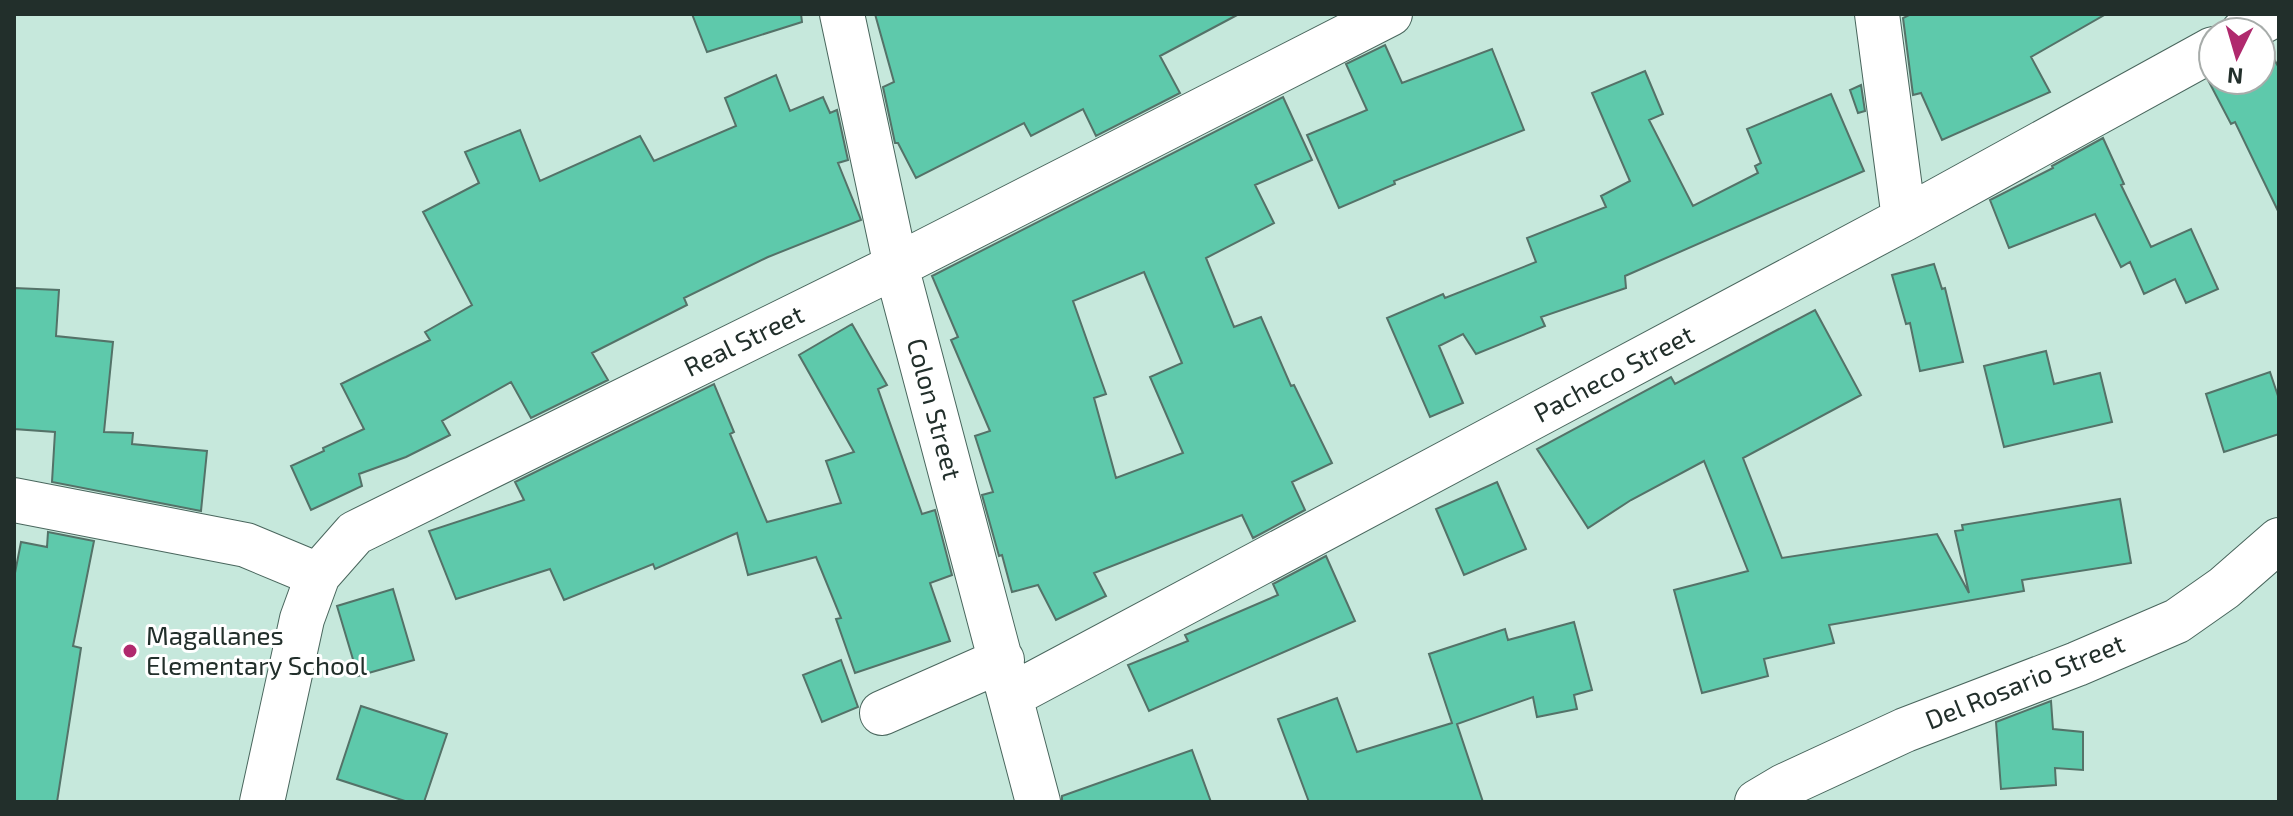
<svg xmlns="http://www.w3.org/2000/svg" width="2293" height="816" font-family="'Exo 2',sans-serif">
<rect width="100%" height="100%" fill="#c6e8dc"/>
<path fill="#5ec9ab" stroke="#547268" stroke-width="2" fill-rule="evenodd" d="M 692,14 L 801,14 L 802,22 L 707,52 Z
M 875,14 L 1239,14 L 1160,56 L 1180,93 L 1096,136 L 1083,109 L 1031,136 L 1024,123 L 916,178 L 898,143 L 895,143 L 883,87 L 894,82 Z
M 1911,14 L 2106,14 L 2031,57 L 2050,92 L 1942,140 L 1921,93 L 1913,95 L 1903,18 Z
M 1385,45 L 1402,83 L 1492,49 L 1524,130 L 1394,181 L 1395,184 L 1339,208 L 1307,135 L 1367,110 L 1346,64 Z
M 2268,48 L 2279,68 L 2279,213 L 2235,122 L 2231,124 L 2208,80 L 2213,78 L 2213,80 L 2261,80 L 2261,52 Z
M 1645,71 L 1663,114 L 1649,120 L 1693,206 L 1758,173 L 1755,166 L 1761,163 L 1747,129 L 1831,94 L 1864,171 L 1625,276 L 1626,288 L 1541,317 L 1545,326 L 1476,354 L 1463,334 L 1439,346 L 1463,403 L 1430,417 L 1387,318 L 1443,294 L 1445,298 L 1536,262 L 1527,238 L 1606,207 L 1601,196 L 1630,181 L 1592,93 Z
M 776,75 L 790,111 L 823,97 L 830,113 L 837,110 L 848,160 L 838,163 L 861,220 L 768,257 L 684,298 L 687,305 L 592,353 L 608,380 L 531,418 L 511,382 L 442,421 L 450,435 L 406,457 L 359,474 L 362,486 L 311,510 L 291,466 L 324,451 L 323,448 L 364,429 L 341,384 L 430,340 L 425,332 L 472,305 L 423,212 L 479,183 L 465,152 L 520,130 L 540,181 L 640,136 L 654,161 L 736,126 L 725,98 Z
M 1861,85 L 1865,111 L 1858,113 L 1850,90 Z
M 1283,97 L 1312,160 L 1255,185 L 1274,223 L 1206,258 L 1234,327 L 1261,317 L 1291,386 L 1294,385 L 1332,463 L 1292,482 L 1305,510 L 1253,538 L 1242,515 L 1094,573 L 1106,596 L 1056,620 L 1038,585 L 1012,592 L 1002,555 L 999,556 L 982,495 L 993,492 L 975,436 L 990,431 L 951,340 L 958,337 L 932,276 ZM 1144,272 L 1182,363 L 1150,377 L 1183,453 L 1116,478 L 1094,398 L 1106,394 L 1073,301 Z
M 2103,138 L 2124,184 L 2121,185 L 2151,247 L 2191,229 L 2218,289 L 2186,303 L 2175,279 L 2144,294 L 2130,262 L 2121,267 L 2095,214 L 2009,248 L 1990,200 L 2053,168 L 2052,166 Z
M 1934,264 L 1942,289 L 1945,288 L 1963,362 L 1920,371 L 1910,323 L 1906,324 L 1892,275 Z
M 14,288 L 59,290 L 56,336 L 113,342 L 104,432 L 133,433 L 132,444 L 207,451 L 201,511 L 52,482 L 55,432 L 14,429 Z
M 1815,310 L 1861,395 L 1743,458 L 1782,558 L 1937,534 L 1969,593 L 1955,531 L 1963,530 L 1962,525 L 2120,499 L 2131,563 L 2022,580 L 2024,591 L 1829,625 L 1834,643 L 1764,659 L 1768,676 L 1702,693 L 1674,590 L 1748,571 L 1704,461 L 1631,500 L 1588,528 L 1537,449 L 1671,377 L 1675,384 Z
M 852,324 L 887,385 L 878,389 L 922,514 L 935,510 L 952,575 L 930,583 L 950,641 L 855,673 L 836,619 L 841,618 L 816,557 L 748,575 L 737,533 L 655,569 L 653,564 L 564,600 L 550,569 L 456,599 L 429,531 L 524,500 L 515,482 L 714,384 L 734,432 L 730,434 L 767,522 L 841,503 L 826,461 L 854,452 L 799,355 Z
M 2046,351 L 2054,384 L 2100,373 L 2112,422 L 2004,447 L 1984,366 Z
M 2270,372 L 2279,399 L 2279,434 L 2224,452 L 2206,394 Z
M 1497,482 L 1526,549 L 1464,575 L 1436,509 Z
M 48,532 L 94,541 L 73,646 L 81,648 L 57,802 L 14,802 L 14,578 L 21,542 L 47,547 Z
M 1326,556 L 1355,621 L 1149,711 L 1128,665 L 1188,641 L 1185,635 L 1278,595 L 1273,584 Z
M 393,589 L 414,660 L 358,676 L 337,606 Z
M 1574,622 L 1592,690 L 1574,695 L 1577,709 L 1537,717 L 1533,697 L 1457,724 L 1483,802 L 1309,802 L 1278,719 L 1337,698 L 1357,752 L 1452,723 L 1429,654 L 1505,629 L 1508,640 Z
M 841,660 L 858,707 L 822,722 L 803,675 Z
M 2051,701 L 2053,729 L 2083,732 L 2083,770 L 2055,768 L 2056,785 L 2001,789 L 1996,722 Z
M 361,706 L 447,734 L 424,802 L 408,802 L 337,779 Z
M 1192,750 L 1211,802 L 1062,802 L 1062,796 Z"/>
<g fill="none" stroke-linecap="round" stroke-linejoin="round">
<g stroke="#49665d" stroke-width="46">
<path id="minor" d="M 842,14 L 896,266 L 1038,802
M 1877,14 L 1904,219
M 2243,32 L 2276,14
M 14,500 L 246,545 L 318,575
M 1012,695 L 1904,219 L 2213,49
M 882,713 L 1002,660
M 262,802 L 302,619 L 318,575 L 355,533 L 896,266 L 1390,14
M 1757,802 L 1784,786 L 1905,730 L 2077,664 L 2177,621 L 2224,588 L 2279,540"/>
</g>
<use href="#minor" stroke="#fff" stroke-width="44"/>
</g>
<circle fill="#b0296d" stroke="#fff" stroke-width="3" cx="130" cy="651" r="8"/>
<g text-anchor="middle" stroke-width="6" stroke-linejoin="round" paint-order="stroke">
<g font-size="26" fill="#222f2b" stroke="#fff">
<text transform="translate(744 341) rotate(-26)" y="9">Real Street</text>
<text transform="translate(1614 374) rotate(-28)" y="9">Pacheco Street</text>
<text transform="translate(934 409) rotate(75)" y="9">Colon Street</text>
<text transform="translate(2025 682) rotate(-22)" y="9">Del Rosario Street</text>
</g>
<g font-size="26" fill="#222f2b" stroke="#fff" text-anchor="start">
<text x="146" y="645">Magallanes<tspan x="146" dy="30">Elementary School</tspan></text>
</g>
</g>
<rect width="2293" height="816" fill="none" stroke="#222f2b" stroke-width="32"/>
<g transform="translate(2237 56) rotate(185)"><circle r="38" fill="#ffffff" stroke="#a7acaa" stroke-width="2"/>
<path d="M0-6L14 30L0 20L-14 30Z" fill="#b0296d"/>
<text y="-12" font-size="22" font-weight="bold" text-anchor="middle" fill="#222f2b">N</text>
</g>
</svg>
